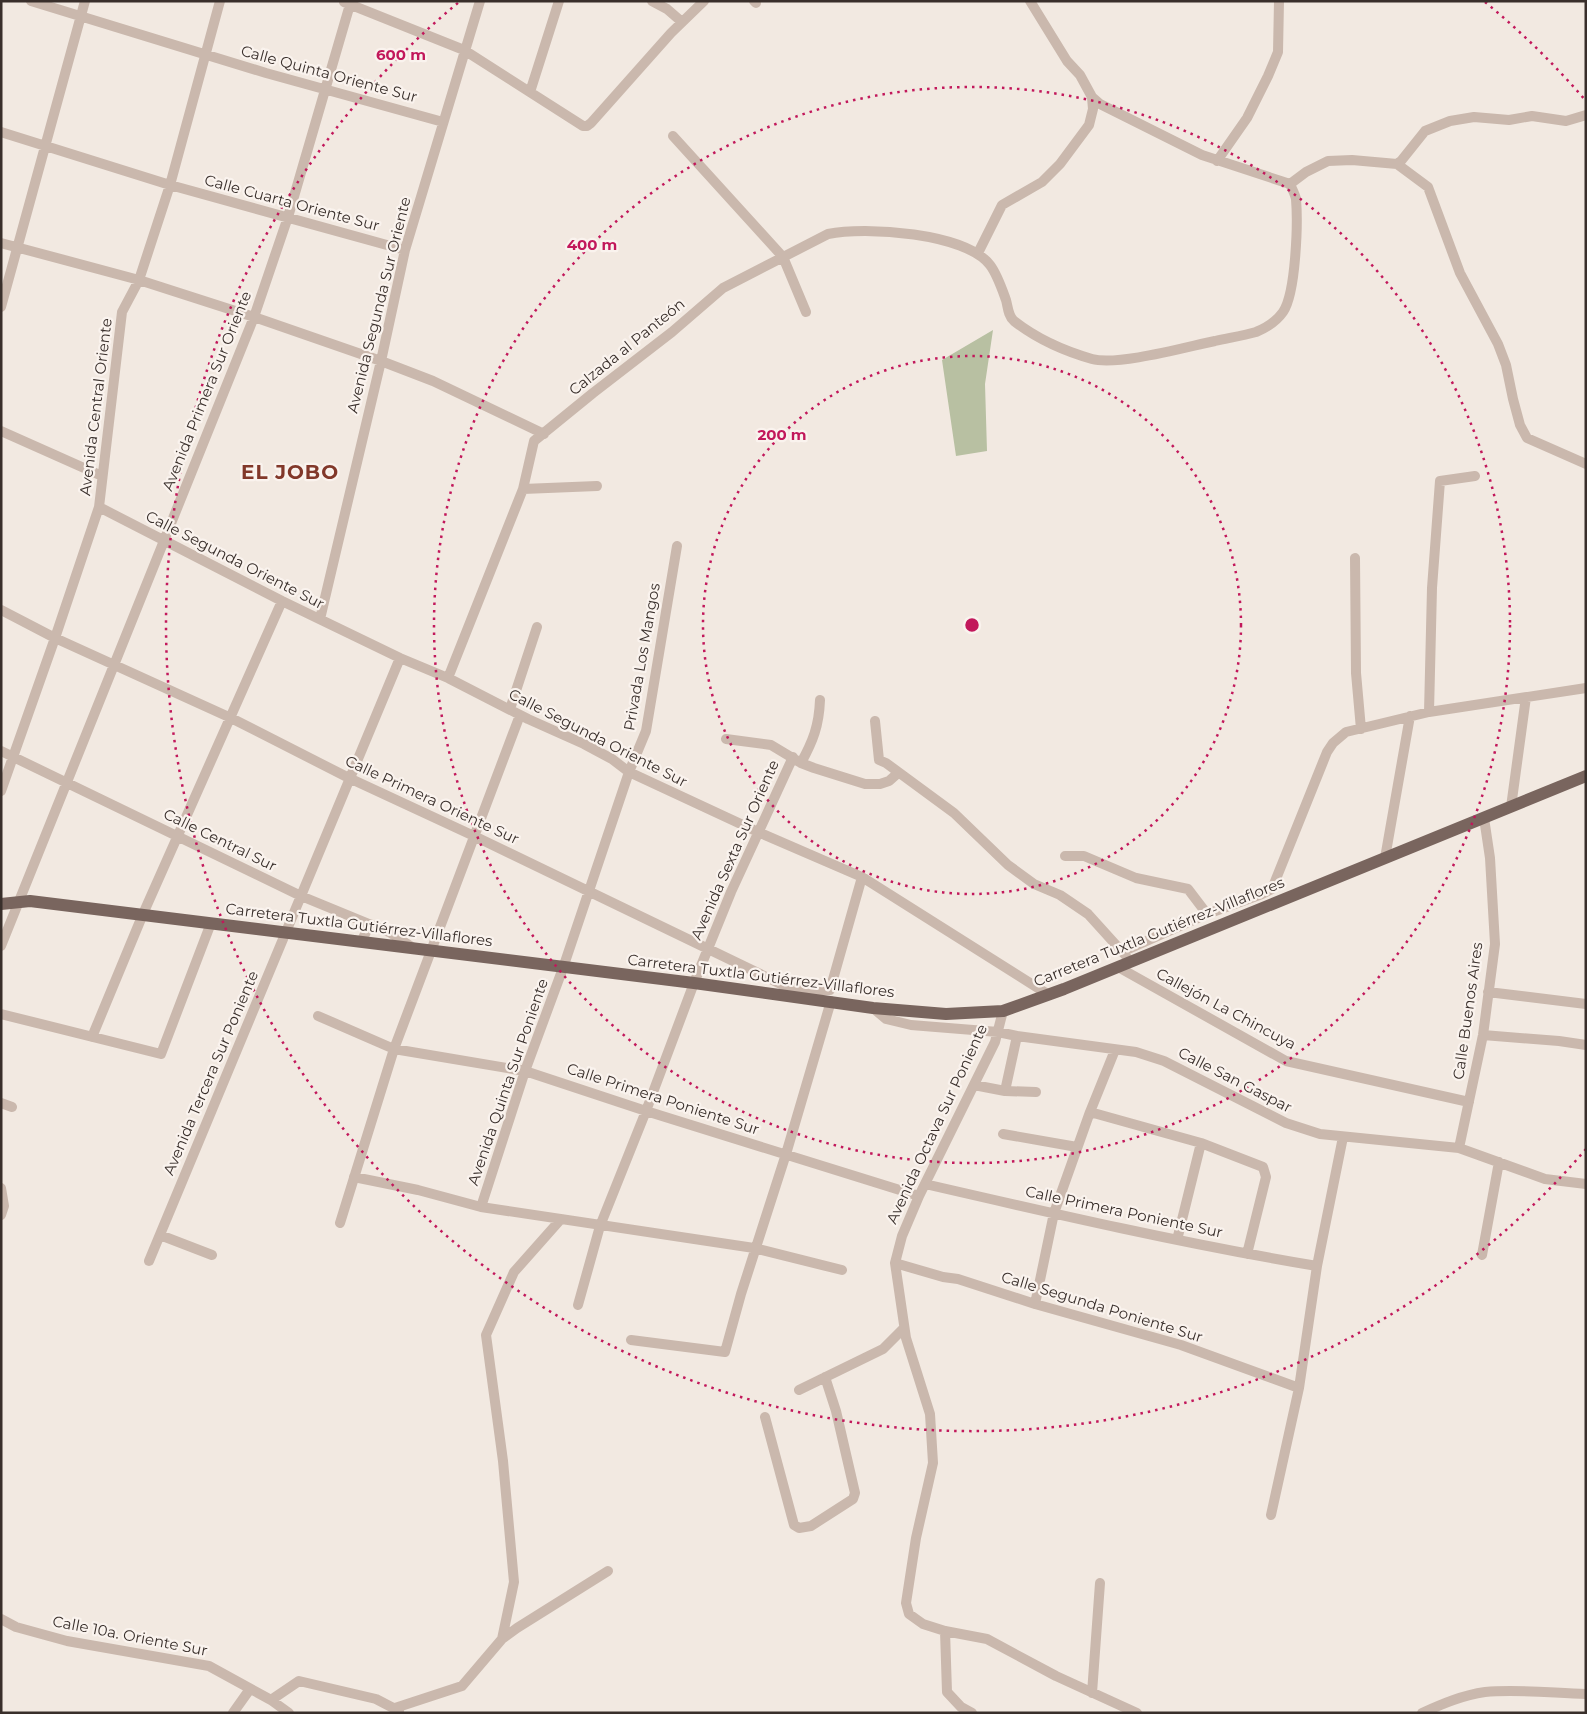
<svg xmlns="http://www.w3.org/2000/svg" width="1587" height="1714" font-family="Montserrat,sans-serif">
<rect width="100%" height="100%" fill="#f2e9e1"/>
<path fill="#b8c0a2" d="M 993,330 L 985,384 L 987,451 L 956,456 L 942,360 Z"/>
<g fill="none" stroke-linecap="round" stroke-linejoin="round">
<path stroke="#cab8ad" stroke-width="10" d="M 31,1 L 266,73 L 443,122
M 652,1 L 667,9 L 682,22
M 754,1 L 756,3
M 344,2 L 464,50 L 583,126 L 587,126 L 591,123 L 671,33 L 704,1
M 530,92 L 559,1
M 1092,97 L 1100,104 L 1202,155 L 1290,184
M 1,132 L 170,185 L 405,250
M 673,136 L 783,257 L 806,312
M 1217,161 L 1247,118 L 1268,76 L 1278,52 L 1279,1
M 1397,164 L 1401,161 L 1425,131 L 1450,121 L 1474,117 L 1509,120 L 1532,116 L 1566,121 L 1586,115
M 1290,184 L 1306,172 L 1328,161 L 1352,160 L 1397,164 L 1428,187 L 1460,273 L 1498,344 L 1506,365 L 1513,399 L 1520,425 L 1527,438 L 1586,464
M 1,243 L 139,280 L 254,317 L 381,361 L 433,381 L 544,434
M 978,253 L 1002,205 L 1042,182 L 1060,164 L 1089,125 L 1093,109 L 1092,97 L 1080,75 L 1067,61 L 1030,1
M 1,307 L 85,1
M 1,431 L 102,476
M 523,489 L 597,486
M 99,507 L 282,601 L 400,658 L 448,678 L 528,719 L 584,744 L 612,759 L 629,772 L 758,832 L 862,877 L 1049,995
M 1355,558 L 1356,673 L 1361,729
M 1,610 L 55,638 L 231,718 L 349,778 L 474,836 L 787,987 L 789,996
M 320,619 L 381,361 L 405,250 L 480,1
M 448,678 L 523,489 L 534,441 L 593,393 L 672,332 L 723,288 L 828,234 C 865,226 966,233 990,265 C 997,274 1002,289 1006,300 C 1008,307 1008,316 1014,321 C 1037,339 1064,351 1092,359 C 1118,366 1186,347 1215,341 C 1228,338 1242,336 1256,332 C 1266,328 1276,322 1283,312 C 1296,293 1298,223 1296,199 C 1295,194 1292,189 1290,184
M 510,709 L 537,627
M 1429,712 L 1432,588 L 1440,481 L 1475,476
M 875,721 L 879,760 L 886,763 L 954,813 L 1008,865 L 1034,884 L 1060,895 L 1088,914 L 1126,956
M 726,739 L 771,745 L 801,763 L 814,768 L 865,784 L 880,784 L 889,781 L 898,773
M 1,751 L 301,896 L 391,933 L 413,948
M 801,763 C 813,741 819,726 820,700
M 1,791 L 55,638 L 99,507 L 122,312 L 139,280 L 170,185 L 220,1
M 1511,807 L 1526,697
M 1065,856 L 1084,856 L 1136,878 L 1188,889 L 1207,914
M 1385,858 L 1410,716
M 361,942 L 370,924
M 1,946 L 254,317 L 288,217 L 351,1
M 1124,951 L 1207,914 L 1262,894 L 1272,889 L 1327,752 L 1333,743 L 1346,732 L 1429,712 L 1586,688
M 1118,967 L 1286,1061 L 1469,1102
M 787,987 L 810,990 L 830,990 L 862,877
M 1488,992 L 1586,1004
M 873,1008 L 886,1019 L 911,1025 L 998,1032 L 1017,1036 L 1136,1052 L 1164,1061 L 1286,1123 L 1320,1134 L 1459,1148 L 1545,1179 L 1586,1184
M 1003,1011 L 995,1042 L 919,1196 L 902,1236 L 895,1263 L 906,1338 L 930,1414 L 933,1463 L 916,1538 L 906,1603 L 909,1614 L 923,1624 L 945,1631 L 987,1639 L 1056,1676 L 1137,1713
M 1,1014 L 161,1054 L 211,923
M 318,1016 L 394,1049 L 525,1071 L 646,1111 L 919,1196
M 1483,1035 L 1559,1041 L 1586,1045
M 92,1037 L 143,914 L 282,601
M 974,1085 L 1005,1091 L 1036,1092
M 1005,1091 L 1017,1036
M 1,1103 L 12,1107
M 1090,1112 L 1201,1143 L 1263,1167 L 1266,1177 L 1247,1254
M 1003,1134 L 1077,1147
M 1459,1148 L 1483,1035 L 1495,944 L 1490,858 L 1484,818
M 354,1177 L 418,1190 L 481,1207 L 754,1248 L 842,1270
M 925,1184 C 1055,1214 1185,1244 1317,1266
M 1,1188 L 4,1206 L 1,1215
M 481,1207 L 525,1071 L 563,968 L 629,772 L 646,731 L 677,546
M 340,1223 L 394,1049 L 520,715
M 160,1235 L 212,1255
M 1177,1240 L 1201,1143
M 1482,1255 L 1499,1162
M 149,1261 L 400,658
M 895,1263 L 943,1277 L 958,1279 L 1035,1304 L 1181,1345 L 1299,1388
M 1035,1304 L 1054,1213 L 1090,1112 L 1115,1050
M 578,1305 L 600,1226 L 646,1111 L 694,983 L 731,892 L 793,757
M 631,1340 L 725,1352 L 741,1294 L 786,1154 L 831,1001
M 799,1390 L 883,1349 L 904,1328
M 765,1417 L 794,1525 L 799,1528 L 811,1526 L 853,1499 L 855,1493 L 836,1411 L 825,1377
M 1271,1515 L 1299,1388 L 1317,1266 L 1343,1137
M 1,1619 L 16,1627 L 67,1641 L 209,1666 L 271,1700 L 289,1713
M 945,1631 L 947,1692 L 961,1707 L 972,1713
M 502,1639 L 514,1582 L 503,1461 L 486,1335 L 514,1272 L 561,1219
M 1092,1693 L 1100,1583
M 271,1700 L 299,1681 L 376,1699 L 399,1711
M 395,1708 L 462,1686 L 502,1639 L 517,1628 L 608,1571
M 233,1713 L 250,1689
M 1422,1713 C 1442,1704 1463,1695 1485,1692 C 1518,1689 1552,1693 1586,1694"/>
<path stroke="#79655e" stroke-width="12" d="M 1,904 L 30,901 L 694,983 L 873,1008 L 946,1014 L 1003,1011 L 1064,989 L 1586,776"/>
</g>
<g fill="none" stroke="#c2185b" stroke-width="2.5" stroke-dasharray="2.5 5">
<circle cx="972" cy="625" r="269"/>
<circle cx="972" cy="625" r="538"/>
<path d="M1586 1149A807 807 0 1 1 459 2M1485 2A807 807 0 0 1 1586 101"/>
</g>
<g text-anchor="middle" stroke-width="4.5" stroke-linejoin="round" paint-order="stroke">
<g font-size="15" fill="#392f2b" stroke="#faf3ee">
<text transform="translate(329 74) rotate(15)" y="5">Calle Quinta Oriente Sur</text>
<text transform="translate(292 203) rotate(15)" y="5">Calle Cuarta Oriente Sur</text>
<text transform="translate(379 305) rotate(-76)" y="5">Avenida Segunda Sur Oriente</text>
<text transform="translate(627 347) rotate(-39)" y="5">Calzada al Panteón</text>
<text transform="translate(207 391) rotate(-68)" y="5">Avenida Primera Sur Oriente</text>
<text transform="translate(96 407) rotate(-83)" y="5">Avenida Central Oriente</text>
<text transform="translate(235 560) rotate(27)" y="5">Calle Segunda Oriente Sur</text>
<text transform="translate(642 657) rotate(-80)" y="5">Privada Los Mangos</text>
<text transform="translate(598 738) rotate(27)" y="5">Calle Segunda Oriente Sur</text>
<text transform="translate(432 800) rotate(25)" y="5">Calle Primera Oriente Sur</text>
<text transform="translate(220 840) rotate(26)" y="5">Calle Central Sur</text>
<text transform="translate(735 850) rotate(-66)" y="5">Avenida Sexta Sur Oriente</text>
<text transform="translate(359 925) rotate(7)" y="5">Carretera Tuxtla Gutiérrez-Villaflores</text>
<text transform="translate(1159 932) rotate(-22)" y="5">Carretera Tuxtla Gutiérrez-Villaflores</text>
<text transform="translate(761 976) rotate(7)" y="5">Carretera Tuxtla Gutiérrez-Villaflores</text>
<text transform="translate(1226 1009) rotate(28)" y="5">Callejón La Chincuya</text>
<text transform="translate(1468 1011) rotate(-82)" y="5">Calle Buenos Aires</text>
<text transform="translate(211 1073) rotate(-67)" y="5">Avenida Tercera Sur Poniente</text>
<text transform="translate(1235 1080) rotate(27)" y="5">Calle San Gaspar</text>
<text transform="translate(508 1082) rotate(-71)" y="5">Avenida Quinta Sur Poniente</text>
<text transform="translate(663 1099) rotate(18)" y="5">Calle Primera Poniente Sur</text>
<text transform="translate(937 1124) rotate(-65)" y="5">Avenida Octava Sur Poniente</text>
<text transform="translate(1124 1212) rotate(12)" y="5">Calle Primera Poniente Sur</text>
<text transform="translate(1102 1307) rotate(17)" y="5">Calle Segunda Poniente Sur</text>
<text transform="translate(130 1636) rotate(11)" y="5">Calle 10a. Oriente Sur</text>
</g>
<g font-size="20" font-weight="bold" letter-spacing="1" fill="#82382a" stroke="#faf3ee">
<text x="290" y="479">EL JOBO</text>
</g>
</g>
<circle cx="972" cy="625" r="8" fill="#c2185b" stroke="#faf3ee" stroke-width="2.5"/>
<g font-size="15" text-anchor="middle" font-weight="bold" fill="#c2185b" stroke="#faf3ee" stroke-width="4.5" stroke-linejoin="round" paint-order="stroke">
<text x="401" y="60">600 m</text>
<text x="592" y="250">400 m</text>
<text x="782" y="440">200 m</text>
</g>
<rect width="1587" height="1714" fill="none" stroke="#392f2b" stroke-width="5"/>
</svg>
